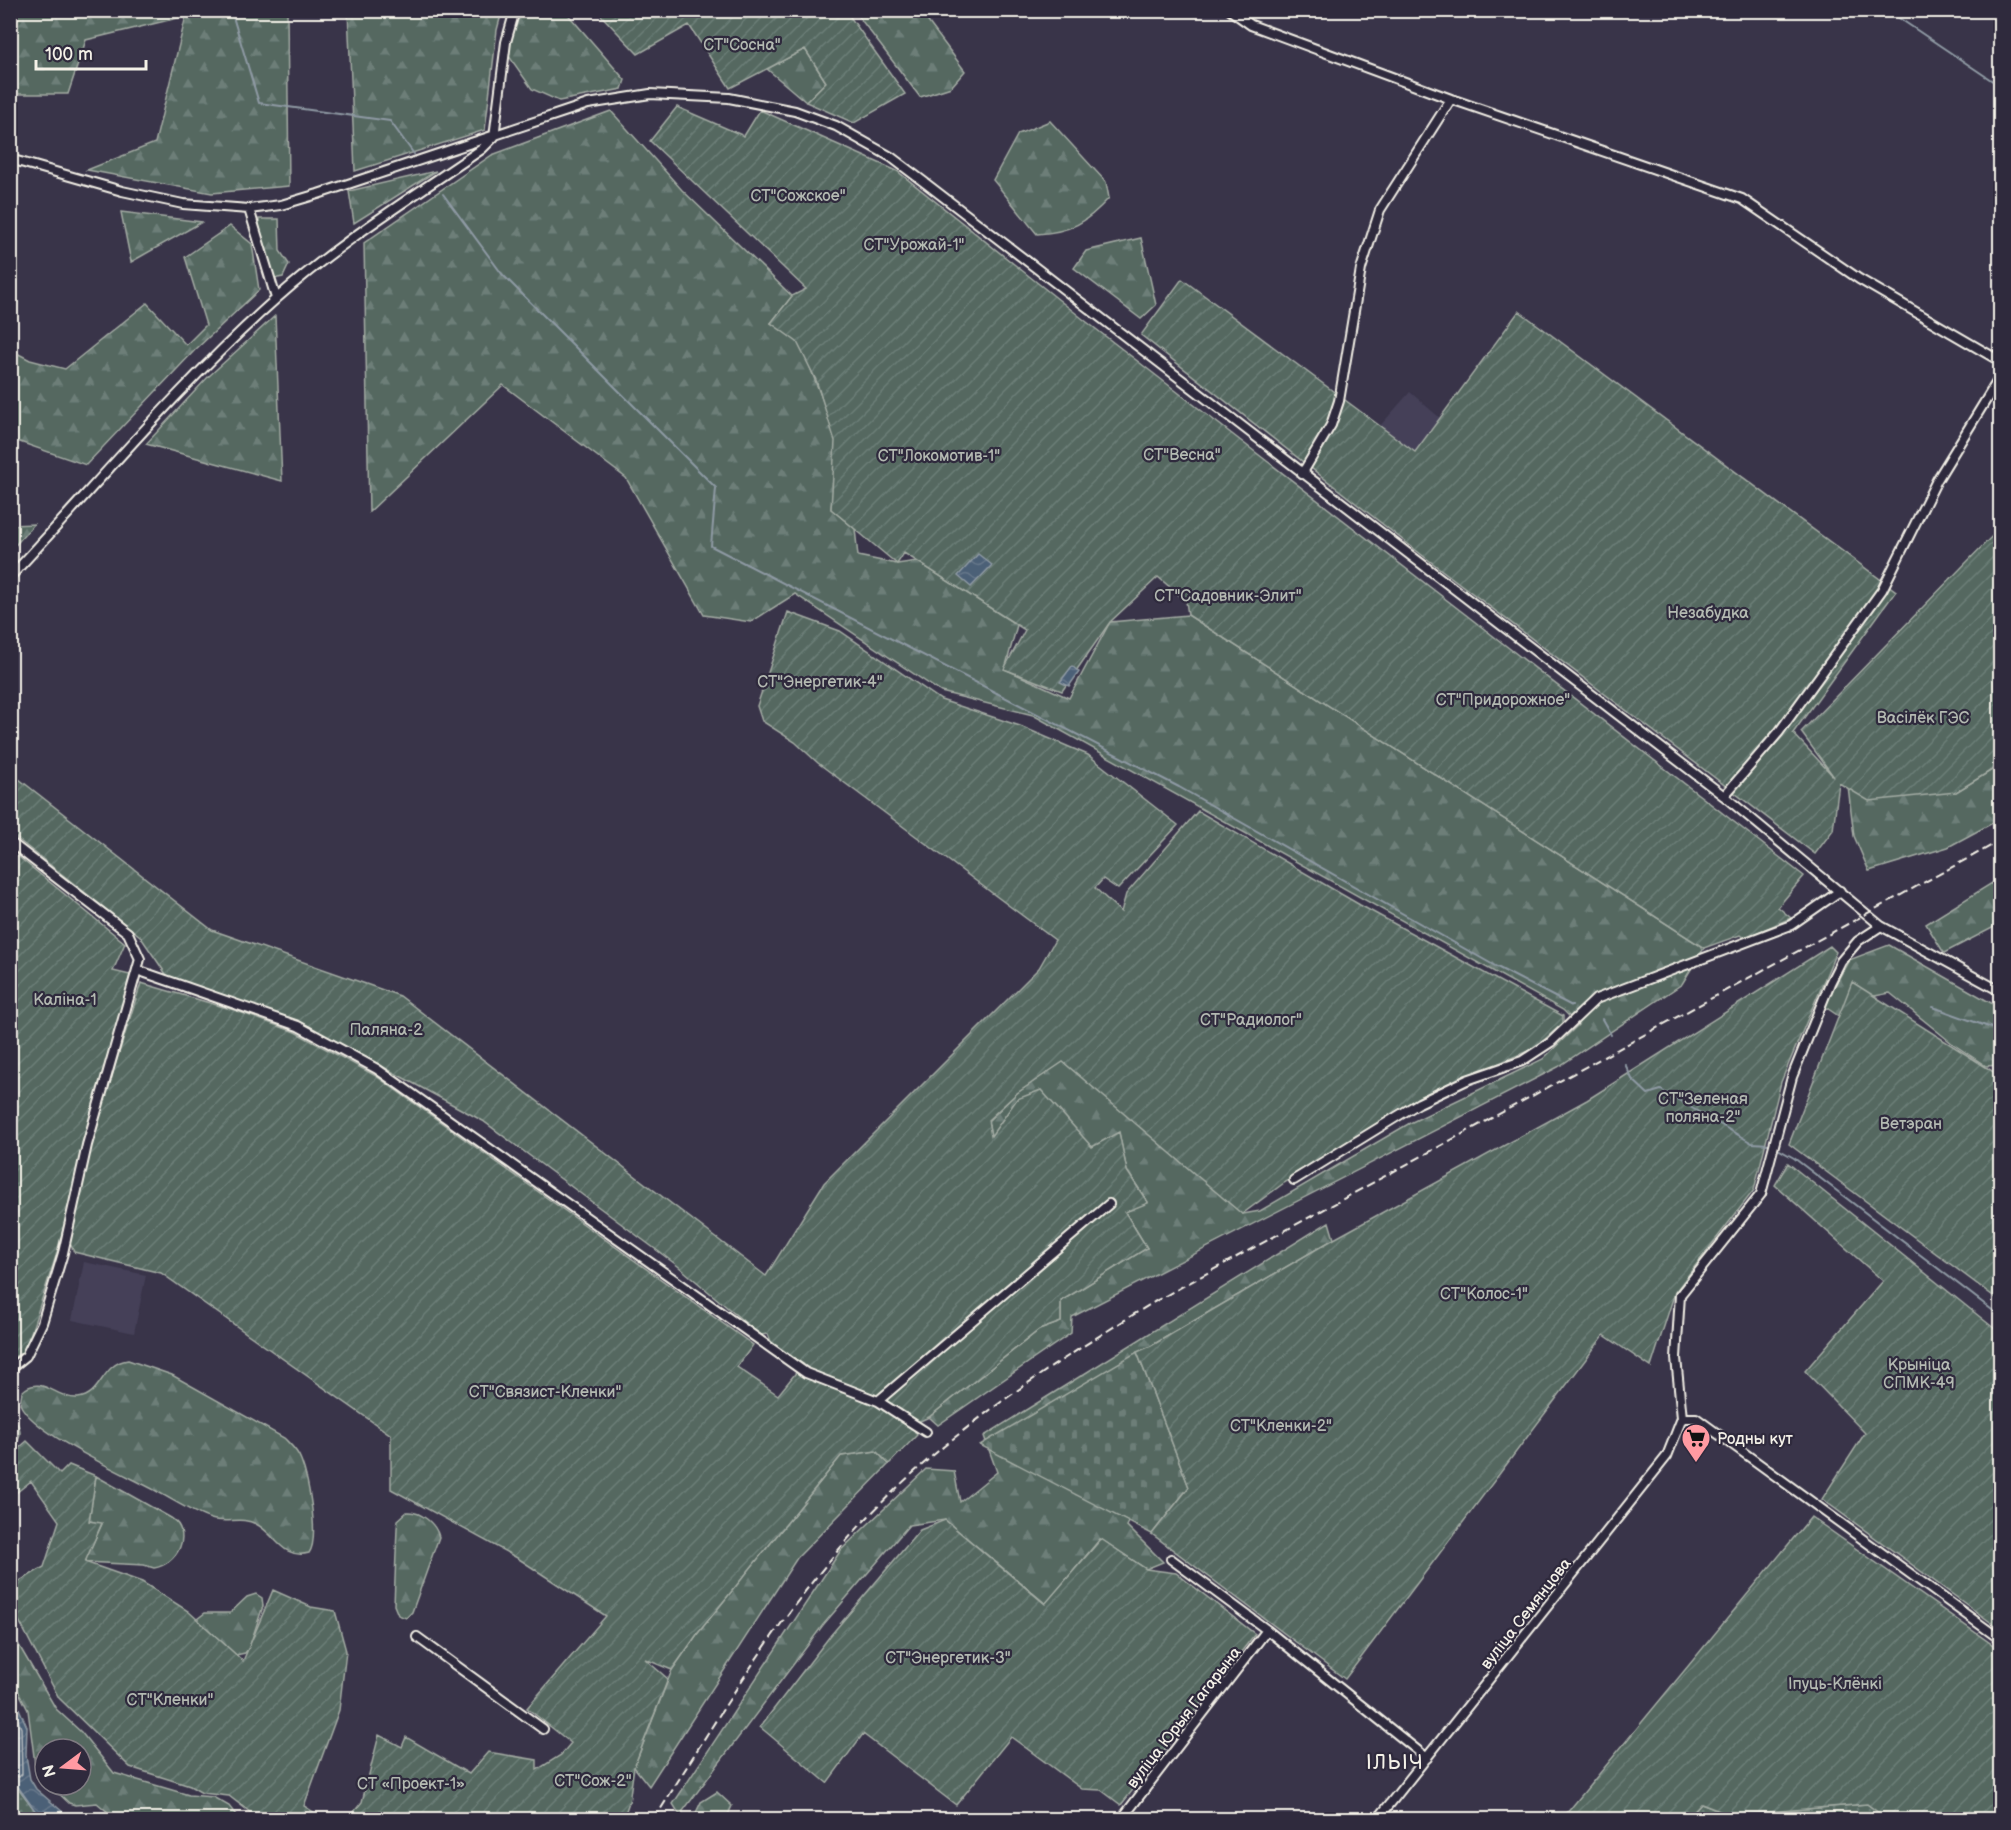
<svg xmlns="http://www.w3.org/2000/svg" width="2011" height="1830" font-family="'Balsamiq Sans',sans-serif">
<defs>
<pattern id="grass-dots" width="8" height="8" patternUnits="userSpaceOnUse" patternTransform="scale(1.5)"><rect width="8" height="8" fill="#546861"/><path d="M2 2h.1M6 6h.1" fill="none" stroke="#6d7e78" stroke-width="1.8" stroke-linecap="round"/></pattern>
<pattern id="forest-firs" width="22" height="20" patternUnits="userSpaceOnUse" patternTransform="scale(1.5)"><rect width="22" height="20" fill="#546861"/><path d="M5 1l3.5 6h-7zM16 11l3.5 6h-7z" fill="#6d7e78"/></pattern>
<pattern id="cemetery-stones" width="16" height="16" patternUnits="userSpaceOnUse" patternTransform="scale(1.5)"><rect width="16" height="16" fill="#546861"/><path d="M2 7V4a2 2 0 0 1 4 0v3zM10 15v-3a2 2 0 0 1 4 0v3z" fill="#6d7e78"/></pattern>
<pattern id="garden-furrows" width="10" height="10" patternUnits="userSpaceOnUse" patternTransform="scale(1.5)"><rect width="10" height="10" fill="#546861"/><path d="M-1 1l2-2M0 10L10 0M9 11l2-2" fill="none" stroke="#6d7e78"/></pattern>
<pattern id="water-waves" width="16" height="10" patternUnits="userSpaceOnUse" patternTransform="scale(1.5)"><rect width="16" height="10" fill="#4c6077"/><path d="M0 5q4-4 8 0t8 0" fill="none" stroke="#66778a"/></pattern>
</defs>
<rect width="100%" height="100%" fill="#393449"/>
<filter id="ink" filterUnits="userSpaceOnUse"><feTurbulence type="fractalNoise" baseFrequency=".0167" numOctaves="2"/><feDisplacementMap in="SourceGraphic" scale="12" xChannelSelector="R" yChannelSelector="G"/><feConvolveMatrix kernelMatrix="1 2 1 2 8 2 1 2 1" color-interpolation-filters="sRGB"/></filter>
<g filter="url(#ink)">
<path fill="#454058" d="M 1410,392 L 1440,418 L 1415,452 L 1380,426 Z
M 84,1262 L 146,1275 L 134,1333 L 72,1320 Z"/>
<path fill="url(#grass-dots)" stroke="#a4aca4" stroke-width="1.5" d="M 10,1777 L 40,1817 L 41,1819 L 11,1819 Z
M 1701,1804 L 1730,1815 L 1867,1804 L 1887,1819 L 1687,1820 Z"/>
<path fill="url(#forest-firs)" stroke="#a4aca4" stroke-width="1.5" d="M 11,10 L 287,11 L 289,186 L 212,193 L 87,170 L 155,143 L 186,16 L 86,40 L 68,94 L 11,94 L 15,152 L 11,150 Z
M 348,11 L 502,11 L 497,30 L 485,130 L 355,171 Z
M 520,11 L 565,11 L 625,80 L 622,89 L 559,101 L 532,89 L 506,52 Z
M 858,11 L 920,11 L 965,71 L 951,87 L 920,97 L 856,13 Z
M 805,49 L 826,82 L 806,102 L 767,69 Z
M 611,111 L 682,190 L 792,296 L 771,323 L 799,338 L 838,441 L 831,509 L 855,529 L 858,556 L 897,564 L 917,561 L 1017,625 L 1005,669 L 1069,698 L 1110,622 L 1188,615 L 1704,948 L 1682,984 L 1558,1067 L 1072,1317 L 1071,1333 L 938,1425 L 929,1417 L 1039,1330 L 1061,1322 L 1061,1301 L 1147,1248 L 1125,1212 L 1148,1202 L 1127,1171 L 1119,1133 L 1093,1147 L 1017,1099 L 991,1137 L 988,1121 L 1017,1093 L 1063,1061 L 1243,1214 L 1260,1211 L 1410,1123 L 1543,1059 L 1578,1025 L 1563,1010 L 1033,715 L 941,692 L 795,594 L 751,622 L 704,615 L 626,478 L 503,385 L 369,512 L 364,243 L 492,155 Z
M 1050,121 L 1106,182 L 1109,198 C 1086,223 1071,232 1037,234 L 993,180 L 1018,134 Z
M 436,171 L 354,223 L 349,191 Z
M 121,212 L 202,222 L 131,262 Z
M 259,219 L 279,219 L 280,251 L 289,264 L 283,277 L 273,279 L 260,242 Z
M 230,226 L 252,244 L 259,290 L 195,350 L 86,465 L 11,439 L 11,350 L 30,360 L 65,369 L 147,303 L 186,345 L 206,325 L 185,257 Z
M 1141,238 L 1156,305 L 1141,319 L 1074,268 L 1086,251 Z
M 275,316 L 282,481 L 146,444 L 208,377 Z
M 34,524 L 11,550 L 11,525 Z
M 2000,765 L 2000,819 L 1948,847 L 1869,871 L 1854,836 L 1848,786 L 1956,792 Z
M 2000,878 L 2000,924 L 1944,953 L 1926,924 Z
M 1889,945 L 2000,1008 L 2000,1065 L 1986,1066 L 1953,1044 L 1890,993 L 1849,1001 L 1840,1017 L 1824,1006 L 1849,960 Z
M 1329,1222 L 1334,1239 L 1151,1346 L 1165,1451 L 1127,1526 L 1163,1562 L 1146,1569 L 1100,1539 L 1046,1604 L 945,1520 L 909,1525 L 823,1625 L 680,1815 L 673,1804 L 841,1550 L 926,1469 L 954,1471 L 960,1502 L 997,1472 L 984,1436 Z
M 128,1360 L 172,1375 L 284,1438 C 291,1445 298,1451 301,1460 C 308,1478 320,1538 309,1553 C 282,1560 276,1534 256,1524 C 242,1516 227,1524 211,1519 C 193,1513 175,1501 158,1492 C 127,1475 33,1434 20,1404 L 22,1392 C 40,1373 58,1400 78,1398 C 103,1395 100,1364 128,1360 Z
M 11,1416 C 23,1427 23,1438 11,1449 Z
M 876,1451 L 889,1464 L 797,1558 L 649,1786 L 634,1767 L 672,1670 L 698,1633 L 841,1456 Z
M 96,1476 L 171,1518 C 194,1533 177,1565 154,1568 L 144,1565 L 84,1562 L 102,1524 L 89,1521 Z
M 407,1512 C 421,1511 436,1524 439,1537 L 412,1612 L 406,1618 L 398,1615 L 394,1605 L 397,1528 L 398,1520 Z
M 256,1594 L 262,1598 L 263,1606 L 249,1648 L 245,1653 L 236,1655 L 197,1619 L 205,1613 L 230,1613 L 247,1597 Z
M 10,1630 L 56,1709 L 81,1732 L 114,1773 L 189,1795 L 213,1797 L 229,1806 L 239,1819 L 116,1819 L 97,1803 L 75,1805 L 69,1803 L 50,1785 L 81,1785 L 81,1749 L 45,1749 L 45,1781 L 35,1764 L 28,1710 L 11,1677 Z
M 717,1792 L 732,1806 L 726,1819 L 693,1819 L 701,1802 Z"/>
<path fill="url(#cemetery-stones)" stroke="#a4aca4" stroke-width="1.5" d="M 1137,1352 L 1189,1487 L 1152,1534 L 980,1445 Z"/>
<path fill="url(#garden-furrows)" stroke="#a4aca4" stroke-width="1.5" d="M 597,11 L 846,11 L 905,94 L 854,123 L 806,102 L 826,82 L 805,49 L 730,88 L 689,25 L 638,54 Z
M 677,107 L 744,136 L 760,110 L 897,171 L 1083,319 L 1804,876 L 1778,907 L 1791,918 L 1744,938 L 1740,935 L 1704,948 L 1188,615 L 1186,601 L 1158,577 L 1110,622 L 1062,691 L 1004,669 L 1025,630 L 904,553 L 897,564 L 831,509 L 835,441 L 816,380 L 797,342 L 771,323 L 792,296 L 806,289 L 650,141 Z
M 1182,279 L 1415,452 L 1519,311 L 1896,591 L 1793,733 L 1834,777 L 1801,732 L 2000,528 L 2000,765 L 1956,792 L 1869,801 L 1839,783 L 1833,830 L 1815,854 L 1422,555 L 1141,335 Z
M 788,612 L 840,631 L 941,700 L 1020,726 L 1088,755 L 1178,825 L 1118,889 L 1103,879 L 1095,888 L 1121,912 L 1126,894 L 1198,811 L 1360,905 L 1563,1016 L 1563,1023 L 1535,1048 L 1421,1096 L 1284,1183 L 1242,1214 L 1063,1062 L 1017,1093 L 988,1120 L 991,1136 L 1017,1099 L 1041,1090 L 1092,1147 L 1119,1132 L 1127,1171 L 1148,1203 L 1125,1212 L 1147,1248 L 1061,1301 L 1061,1322 L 1039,1330 L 929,1417 L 911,1425 L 917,1435 L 889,1464 L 876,1451 L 841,1456 L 698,1633 L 672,1670 L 645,1659 L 668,1679 L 634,1767 L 629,1802 L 623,1819 L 348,1819 L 362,1802 L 379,1735 L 402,1747 L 406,1737 L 469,1774 L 488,1752 L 537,1760 L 537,1770 L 561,1755 L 571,1743 L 527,1708 L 606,1616 L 519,1559 L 391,1489 L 391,1435 L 161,1273 L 74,1252 L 70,1243 L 91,1142 L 141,983 L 234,1010 L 295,1032 L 376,1076 L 753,1345 L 737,1367 L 778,1395 L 803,1364 L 772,1344 L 768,1334 L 760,1335 L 678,1266 L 483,1121 L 302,1023 L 168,977 L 140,936 L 11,834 L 10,772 L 212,930 L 400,996 L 766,1276 L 824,1183 L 1039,968 L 1055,940 L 818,763 L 795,742 L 762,721 L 757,706 Z
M 10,850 L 125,943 L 113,971 L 130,975 L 56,1256 L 25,1351 L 11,1359 Z
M 1830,946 L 1836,952 L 1781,1082 L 1754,1190 L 1675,1292 L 1651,1367 L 1604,1335 L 1345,1679 L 1152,1534 L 1189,1487 L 1137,1352 L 1151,1346 L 1334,1239 L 1587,1100 Z
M 1852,982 L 2000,1076 L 2000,1301 L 1789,1144 Z
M 1788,1163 L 2000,1333 L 2000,1629 L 1822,1499 L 1865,1433 L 1805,1371 L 1883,1281 L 1775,1185 Z
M 27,1441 L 60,1474 L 69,1465 L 96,1476 L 89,1521 L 102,1523 L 85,1562 L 142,1582 L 188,1611 L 243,1661 L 273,1590 L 311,1607 L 335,1611 L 346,1651 L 339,1710 L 304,1806 L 324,1819 L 259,1819 L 229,1796 L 202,1793 L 190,1786 L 130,1767 L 59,1698 L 11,1605 L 11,1586 L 44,1567 L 59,1521 L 31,1481 L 11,1497 L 11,1455 Z
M 1811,1517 L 2000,1650 L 2000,1819 L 1887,1819 L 1867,1804 L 1730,1815 L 1701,1804 L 1687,1819 L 1562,1819 Z
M 945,1520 L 1045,1604 L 1101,1539 L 1146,1569 L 1176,1573 L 1255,1634 L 1121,1805 L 1101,1790 L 1082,1789 L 1011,1737 L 956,1805 L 863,1734 L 827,1783 L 760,1727 L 830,1636 L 920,1530 Z"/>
<path fill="url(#water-waves)" stroke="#8f9aa4" stroke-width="1.5" d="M 978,554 L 992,565 L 971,587 L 958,576 Z
M 1072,666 L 1079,672 L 1069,686 L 1060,682 Z
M 10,1688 L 27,1727 L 26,1755 L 30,1779 L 36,1789 L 71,1819 L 41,1819 L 11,1777 Z"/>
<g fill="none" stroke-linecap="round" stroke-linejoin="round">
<path stroke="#b1b7bb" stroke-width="1.5" d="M 10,1700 L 21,1728 L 22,1774 L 19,1777 L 10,1774"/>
<path stroke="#8f9aa4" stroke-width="2" d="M 231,10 L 259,103 L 390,121 L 414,154
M 1887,10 L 2000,86
M 443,194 L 502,274 L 716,488 L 711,546 L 1179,787 L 1497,967 L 1572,1006
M 1933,1007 L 2000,1031
M 1602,1019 L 1611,1035
M 1625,1064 L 1632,1079 L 1648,1094 L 1661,1090 L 1752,1143 L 1769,1144 L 1794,1158 L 2000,1316"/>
<g stroke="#f4f1e8" stroke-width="12">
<path id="minor" d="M 1230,10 L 1251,25 L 1451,99 L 1742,199 L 1859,279 L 2000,361
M 10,159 L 122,191 L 183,204 L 249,209 L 281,205 L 318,194 L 588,104 L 650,94 L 729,98 L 795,111 L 836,126 L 891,157 L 924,182 L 1724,796 L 1881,926 L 2000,991
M 249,209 L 276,298
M 1302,474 L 1331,425 L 1339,401 L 1361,269 L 1380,210 L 1451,99
M 10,577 C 98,483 180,384 277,298 C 340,242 412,197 482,149 L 494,137 L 506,42 L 515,10
M 1724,796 L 1779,732 L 1882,590 L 1937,480 L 2000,377
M 10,842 L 128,933 L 140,959 L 87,1145 L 63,1253 L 42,1323 L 26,1356 L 10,1369
M 137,970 L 298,1026 L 377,1069 L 806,1373 L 878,1401 L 926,1432
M 1294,1180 L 1419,1103 L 1467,1080 L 1522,1061 L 1551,1042 L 1596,999 L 1791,925 L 1840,891
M 878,1401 L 1109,1204
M 1682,1418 L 1696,1418 L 2000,1639
M 1171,1559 L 1267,1630 L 1427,1758
M 417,1637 L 543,1729
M 1121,1820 L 1267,1630
M 1377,1820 L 1667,1456 L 1682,1418 L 1676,1358 L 1680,1295 L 1761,1194 L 1792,1077 L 1830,983 L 1841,961 L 1858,941 L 1881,926"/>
</g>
<use href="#minor" stroke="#2f2a3d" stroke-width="8"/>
<path stroke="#f4f1e8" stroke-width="2" stroke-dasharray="9 4.5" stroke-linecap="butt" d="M 654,1820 C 713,1724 773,1625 847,1540 C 933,1441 1043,1370 1154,1302 L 2000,841"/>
</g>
</g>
<defs>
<g id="supermarket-pin" transform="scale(1.5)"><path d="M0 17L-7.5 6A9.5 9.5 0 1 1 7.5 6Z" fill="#ff9aa2" stroke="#2f2a3d"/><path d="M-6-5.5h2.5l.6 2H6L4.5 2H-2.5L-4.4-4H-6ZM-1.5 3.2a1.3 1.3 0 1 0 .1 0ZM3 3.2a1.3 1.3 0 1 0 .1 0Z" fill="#111"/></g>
</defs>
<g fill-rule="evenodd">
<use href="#supermarket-pin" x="1696" y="1438"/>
</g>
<g text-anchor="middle" stroke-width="4.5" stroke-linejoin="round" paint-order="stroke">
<g font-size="16" fill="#b4bab2" stroke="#2f2a3d">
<text x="742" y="50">СТ"Сосна"</text>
<text x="798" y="201">СТ"Сожское"</text>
<text x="914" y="250">СТ"Урожай-1"</text>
<text x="1182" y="460">СТ"Весна"</text>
<text x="939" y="461">СТ"Локомотив-1"</text>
<text x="1228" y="601">СТ"Садовник-Элит"</text>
<text x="1708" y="618">Незабудка</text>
<text x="820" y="687">СТ"Энергетик-4"</text>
<text x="1503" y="705">СТ"Придорожное"</text>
<text x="1923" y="723">Васілёк ГЭС</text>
<text x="65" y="1005">Каліна-1</text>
<text x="1251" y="1025">СТ"Радиолог"</text>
<text x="386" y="1035">Паляна-2</text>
<text x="1703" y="1104">СТ"Зеленая<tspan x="1703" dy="18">поляна-2"</tspan></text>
<text x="1911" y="1129">Ветэран</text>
<text x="1484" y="1299">СТ"Колос-1"</text>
<text x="1919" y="1370">Крыніца<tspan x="1919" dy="18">СПМК-49</tspan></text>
<text x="545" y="1397">СТ"Связист-Кленки"</text>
<text x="1281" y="1431">СТ"Кленки-2"</text>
<text x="948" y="1663">СТ"Энергетик-3"</text>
<text x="1835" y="1689">Іпуць-Клёнкі</text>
<text x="170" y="1705">СТ"Кленки"</text>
<text x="593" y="1786">СТ"Сож-2"</text>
<text x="411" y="1789">СТ «Проект-1»</text>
</g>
<g font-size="16" fill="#f4f1e8" stroke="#2f2a3d" text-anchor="start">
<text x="1717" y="1444">Родны кут</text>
</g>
<g font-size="16" fill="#f4f1e8" stroke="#2f2a3d">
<text transform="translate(1525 1613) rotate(-52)" y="6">вуліца Семянцова</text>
<text transform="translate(1183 1717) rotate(-52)" y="6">вуліца Юрыя Гагарына</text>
</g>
<g font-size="20" letter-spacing="1.5" fill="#f4f1e8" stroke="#2f2a3d">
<text x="1395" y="1769">ІЛЬІЧ</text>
</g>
</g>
<rect width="2011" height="1830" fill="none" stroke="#2f2a3d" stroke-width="36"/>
<rect x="18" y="18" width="1975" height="1794" fill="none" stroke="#f4f1e8" stroke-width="2" filter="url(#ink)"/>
<g transform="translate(63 1767) rotate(254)"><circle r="28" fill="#2f2a3d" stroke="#7e7a81" stroke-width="1.5"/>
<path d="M0-4.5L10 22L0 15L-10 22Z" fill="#ff9aa2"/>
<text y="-9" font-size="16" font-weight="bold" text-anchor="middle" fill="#f4f1e8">N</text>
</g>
<path d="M36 60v9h110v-9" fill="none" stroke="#f4f1e8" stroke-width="3"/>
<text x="45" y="60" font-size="18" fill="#f4f1e8" stroke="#2f2a3d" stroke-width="4.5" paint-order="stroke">100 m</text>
</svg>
